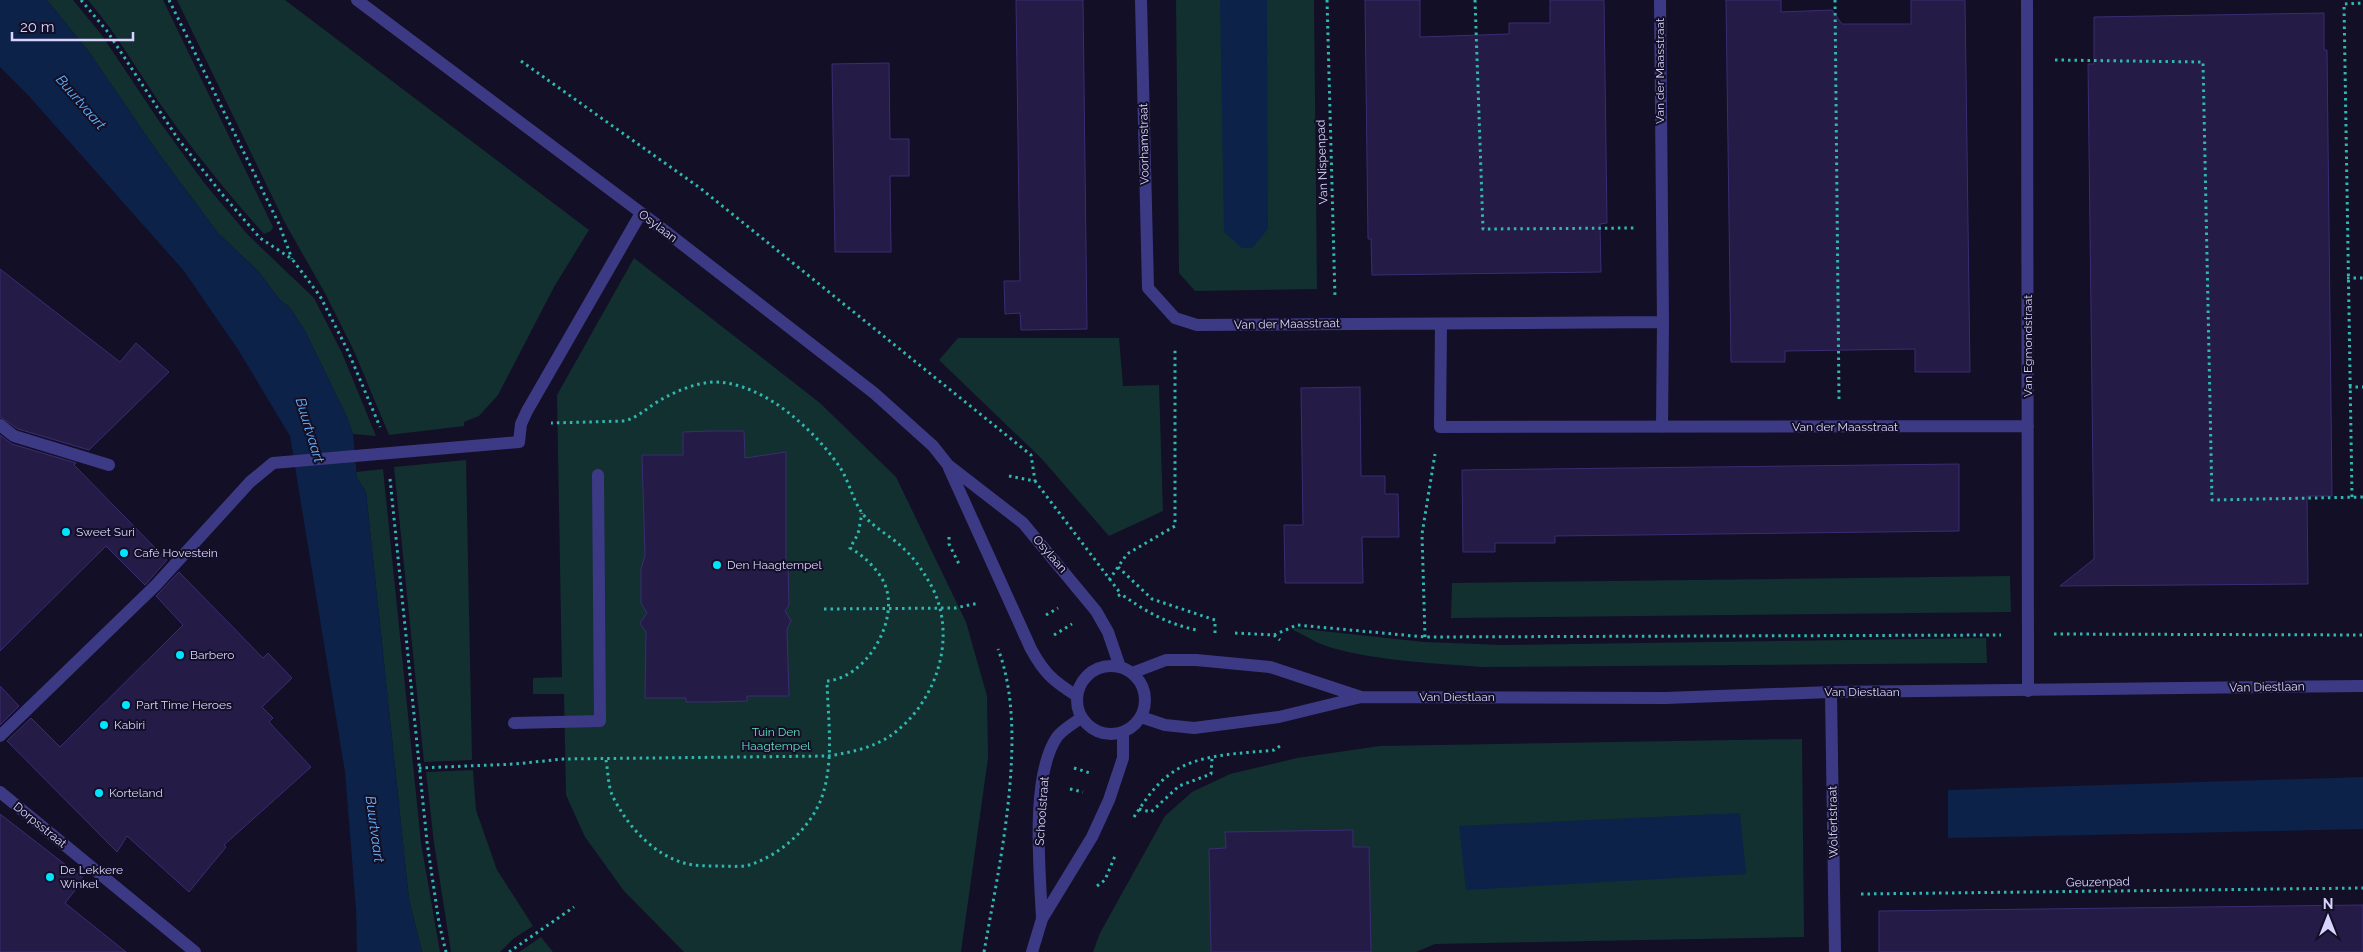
<svg xmlns="http://www.w3.org/2000/svg" width="2363" height="952" font-family="Raleway,sans-serif">
<rect width="100%" height="100%" fill="#130f26"/>
<path fill="#12302f" d="M 47,0 L 73,0 L 101,34 L 159,121 L 205,184 L 248,235 L 314,298 L 342,353 L 376,436 L 353,434 L 347,417 L 305,331 L 290,308 L 280,300 L 259,272 L 218,233 L 159,154 L 89,52 Z
M 88,0 L 163,0 L 273,227 L 271,231 L 264,234 C 230,196 198,157 168,115 C 141,77 119,36 88,0 Z
M 177,0 L 285,0 L 589,230 L 554,287 L 498,395 L 479,416 L 464,422 L 464,426 L 389,435 L 354,351 L 326,295 L 285,223 Z
M 1176,0 L 1314,0 L 1317,289 L 1195,291 L 1179,273 Z
M 634,258 L 820,403 L 896,477 L 966,622 L 987,696 L 988,758 L 961,952 L 684,952 L 624,891 L 585,837 L 566,795 L 564,694 L 533,694 L 533,678 L 562,677 L 557,395 Z
M 958,338 L 1119,338 L 1123,386 L 1159,385 L 1163,511 L 1109,536 L 1041,458 L 939,360 Z
M 466,460 L 472,760 L 424,762 L 394,467 Z
M 383,469 L 421,843 L 440,952 L 422,952 L 409,900 L 366,492 L 357,478 L 356,472 Z
M 2010,576 L 2011,612 L 1451,618 L 1452,583 Z
M 1294,628 L 1424,642 L 1502,645 L 1986,638 L 1987,663 L 1482,667 C 1432,663 1380,661 1332,648 C 1318,644 1306,636 1293,630 Z
M 1802,739 L 1804,937 L 1435,944 L 1416,952 L 1093,952 L 1100,933 L 1165,816 L 1192,792 L 1230,774 L 1297,758 L 1380,746 Z
M 473,770 L 476,810 L 497,870 L 533,926 L 513,939 L 500,952 L 451,952 L 434,843 L 426,772 Z
M 541,937 L 553,952 L 519,952 Z"/>
<path fill="#0c2248" d="M 0,0 L 47,0 L 89,52 L 159,154 L 218,233 L 259,272 L 280,300 L 290,308 L 305,331 L 347,417 L 353,434 L 357,478 L 366,492 L 409,900 L 422,952 L 357,952 L 356,909 L 345,772 L 290,436 L 239,351 L 184,271 L 28,95 L 0,67 Z
M 1220,0 L 1267,0 L 1268,229 L 1252,248 L 1242,248 L 1224,232 Z
M 2363,777 L 2363,829 L 1948,838 L 1948,790 Z
M 1740,813 L 1746,874 L 1466,890 L 1459,826 Z"/>
<path fill="#241b47" stroke="#3b2d73" d="M 1016,0 L 1083,0 L 1087,329 L 1021,330 L 1020,313 L 1005,314 L 1004,281 L 1020,281 Z
M 1365,0 L 1420,0 L 1420,37 L 1509,34 L 1509,23 L 1550,23 L 1550,0 L 1604,0 L 1607,223 L 1600,224 L 1601,272 L 1372,275 L 1371,239 L 1368,239 Z
M 1726,0 L 1781,0 L 1781,12 L 1832,10 L 1842,24 L 1911,24 L 1911,0 L 1965,0 L 1970,372 L 1915,372 L 1915,349 L 1785,351 L 1785,362 L 1731,362 Z
M 2324,13 L 2324,50 L 2327,50 L 2332,496 L 2307,496 L 2308,584 L 2060,586 L 2094,559 L 2088,64 L 2094,64 L 2094,17 Z
M 889,63 L 890,139 L 909,139 L 909,176 L 890,176 L 891,252 L 835,252 L 832,64 Z
M 0,269 L 120,362 L 136,343 L 169,372 L 89,450 L 18,429 L 0,417 Z
M 1360,387 L 1361,476 L 1385,476 L 1385,494 L 1398,494 L 1399,537 L 1362,537 L 1363,583 L 1285,583 L 1284,525 L 1303,525 L 1301,388 Z
M 709,431 L 744,431 L 745,458 L 786,452 L 786,564 L 788,564 L 789,605 L 785,611 L 791,621 L 787,629 L 789,696 L 747,696 L 747,701 L 710,702 L 686,702 L 686,698 L 645,698 L 646,632 L 640,623 L 647,613 L 641,603 L 641,569 L 645,555 L 642,455 L 683,455 L 683,432 Z
M 0,435 L 12,444 L 76,463 L 74,465 L 167,560 L 145,585 L 106,546 L 0,651 Z
M 1959,464 L 1959,531 L 1555,536 L 1555,543 L 1495,543 L 1495,552 L 1463,552 L 1462,470 Z
M 179,572 L 263,658 L 268,653 L 292,678 L 262,707 L 273,718 L 269,722 L 311,767 L 224,845 L 226,847 L 189,892 L 127,836 L 117,852 L 7,741 L 31,718 L 60,747 L 183,625 L 156,596 Z
M 0,686 L 19,706 L 0,725 Z
M 0,814 L 84,879 L 65,903 L 126,952 L 0,952 Z
M 1353,830 L 1353,847 L 1369,847 L 1371,952 L 1211,952 L 1209,849 L 1226,848 L 1225,832 Z
M 2363,905 L 2363,952 L 1879,952 L 1879,911 Z"/>
<g fill="none" stroke-linecap="round" stroke-linejoin="round">
<path stroke="#2fb8b0" stroke-width="3" stroke-dasharray="2.5 4" stroke-linecap="butt" d="M 81,0 L 107,31 L 178,139 L 222,194 L 260,238 L 292,259 L 320,296 L 348,351 L 380,427
M 169,0 L 279,224 L 292,259
M 1327,0 L 1335,298
M 1475,0 L 1483,229 L 1636,228
M 1835,0 L 1839,399
M 2055,60 L 2203,62 L 2212,500 L 2363,497
M 521,61 L 700,188 L 1031,455 L 1035,481
M 2347,278 L 2363,278
M 2349,387 L 2363,387
M 1009,476 L 1035,481 L 1121,594
M 390,479 L 427,842 L 439,923 L 446,952
M 2352,497 L 2344,4 L 2363,3
M 949,537 L 949,544 L 960,566
M 1118,567 L 1152,599 L 1215,620 L 1215,634
M 1109,580 L 1127,554 L 1175,526 L 1175,347
M 1118,596 L 1121,594 C 1145,611 1167,624 1197,630
M 824,609 L 955,608 L 979,603
M 1046,615 L 1058,608
M 1235,633 L 1274,635 L 1280,640
M 2054,634 L 2363,635
M 1054,635 L 1072,624
M 1274,635 L 1297,625 L 1425,637 L 2001,635
M 1425,637 L 1422,534 L 1435,454
M 606,760 C 608,771 608,787 613,797 C 627,825 652,854 684,863 C 694,866 706,866 718,866 C 730,866 744,868 755,863 C 783,852 808,829 820,802 C 835,765 828,720 827,681 C 864,678 896,627 887,591 C 883,574 865,556 850,548 L 858,534 L 862,513
M 419,768 L 515,764 L 563,759 L 828,756 C 853,752 878,747 898,730 C 941,694 958,628 928,580 C 922,570 914,558 905,550 C 892,536 874,529 862,513 C 853,500 849,482 841,469 C 815,430 763,382 714,382 C 694,383 674,392 657,402 C 646,409 638,417 625,421 L 551,423
M 1074,768 L 1090,773
M 1070,789 L 1083,792
M 1139,809 L 1151,812 L 1179,786 L 1211,774 L 1212,758
M 1134,817 C 1144,802 1154,786 1169,775 C 1196,753 1241,754 1274,750 L 1280,746
M 1097,886 L 1105,880 L 1115,856
M 1861,894 L 2363,888
M 509,952 L 574,907
M 984,952 C 999,866 1030,731 998,649"/>
<path stroke="#3d3a85" stroke-width="12" d="M 0,425 L 14,436 L 109,465
M 514,723 L 600,721 L 598,475"/>
<path stroke="#3d3a85" stroke-width="12" d="M 1141,0 L 1148,288 L 1175,318 L 1197,325 L 1663,322
M 1660,0 L 1663,322 L 1662,427
M 2027,0 L 2028,691
M 1441,324 L 1440,427 L 2028,426
M 1831,692 L 1835,952
M 0,736 L 156,585 L 250,482 L 273,463 L 519,442 L 521,424 L 527,411 L 641,213
M 0,792 L 195,952"/>
<path stroke="#3d3a85" stroke-width="12" d="M 357,0 L 660,227 L 874,393 L 933,446 L 948,465 L 1023,523 L 1096,611 L 1108,632 L 1120,667
M 949,468 L 1031,649 C 1044,673 1053,681 1077,696
M1077 700a34 34 0 1 1 68 0a34 34 0 1 1-68 0Z
M 1132,673 L 1166,660 L 1196,660 L 1270,667 L 1361,697
M 1141,717 L 1165,725 L 1194,728 L 1279,717 L 1361,697 L 1665,698 L 1831,692 L 2363,686
M 1042,919 C 1040,871 1030,777 1057,737 C 1062,730 1074,723 1081,718
M 1032,952 L 1042,919 L 1092,837 L 1109,800 L 1123,758 L 1123,732"/>
</g>
<g fill="#00e5ff" stroke="#130f26" stroke-width="2">
<circle cx="66" cy="532" r="5"/>
<circle cx="124" cy="553" r="5"/>
<circle cx="717" cy="565" r="5"/>
<circle cx="180" cy="655" r="5"/>
<circle cx="126" cy="705" r="5"/>
<circle cx="104" cy="725" r="5"/>
<circle cx="99" cy="793" r="5"/>
<circle cx="50" cy="877" r="5"/>
</g>
<g text-anchor="middle" stroke-width="4" stroke-linejoin="round" paint-order="stroke">
<g font-size="12" fill="#d9d4ff" stroke="#130f26">
<text transform="translate(1660 71) rotate(-90)" y="4">Van der Maasstraat</text>
<text transform="translate(1144 144) rotate(-91)" y="4">Voorhamstraat</text>
<text transform="translate(1322 162) rotate(-92)" y="4">Van Nispenpad</text>
<text transform="translate(658 226) rotate(37)" y="4">Osylaan</text>
<text transform="translate(1287 324) rotate(-1)" y="4">Van der Maasstraat</text>
<text transform="translate(2028 346) rotate(-90)" y="4">Van Egmondstraat</text>
<text x="1845" y="431">Van der Maasstraat</text>
<text transform="translate(1050 554) rotate(49)" y="4">Osylaan</text>
<text transform="translate(2267 687) rotate(-1)" y="4">Van Diestlaan</text>
<text x="1862" y="696">Van Diestlaan</text>
<text x="1457" y="701">Van Diestlaan</text>
<text transform="translate(1042 811) rotate(-86)" y="4">Schoolstraat</text>
<text transform="translate(1833 822) rotate(-91)" y="4">Wolfertstraat</text>
<text transform="translate(40 825) rotate(39)" y="4">Dorpsstraat</text>
<text transform="translate(2098 882) rotate(-1)" y="4">Geuzenpad</text>
</g>
<g font-size="12" fill="#d9d4ff" stroke="#130f26" text-anchor="start">
<text x="76" y="536">Sweet Suri</text>
<text x="134" y="557">Café Hovestein</text>
<text x="727" y="569">Den Haagtempel</text>
<text x="190" y="659">Barbero</text>
<text x="136" y="709">Part Time Heroes</text>
<text x="114" y="729">Kabiri</text>
<text x="109" y="797">Korteland</text>
<text x="60" y="874">De Lekkere<tspan x="60" dy="14">Winkel</tspan></text>
</g>
<g font-size="12" fill="#5fe0c0" stroke="#130f26">
<text x="776" y="736">Tuin Den<tspan x="776" dy="14">Haagtempel</tspan></text>
</g>
<g font-size="14" font-style="italic" fill="#62b6ff" stroke="#130f26">
<text transform="translate(81 102) rotate(49)" y="5">Buurtvaart</text>
<text transform="translate(310 430) rotate(73)" y="5">Buurtvaart</text>
<text transform="translate(375 829) rotate(82)" y="5">Buurtvaart</text>
</g>
</g>
<g transform="translate(2328 917)" stroke="#130f26" stroke-width="4" paint-order="stroke">
<path d="M0-4L9 19L0 12L-9 19Z" fill="#d9d4ff"/>
<text y="-8" font-size="14" font-weight="bold" text-anchor="middle" fill="#d9d4ff">N</text>
</g>
<path d="M12 32v8h121v-8" fill="none" stroke="#d9d4ff" stroke-width="2.5"/>
<text x="20" y="32" font-size="15" fill="#d9d4ff" stroke="#130f26" stroke-width="4" paint-order="stroke">20 m</text>
</svg>
